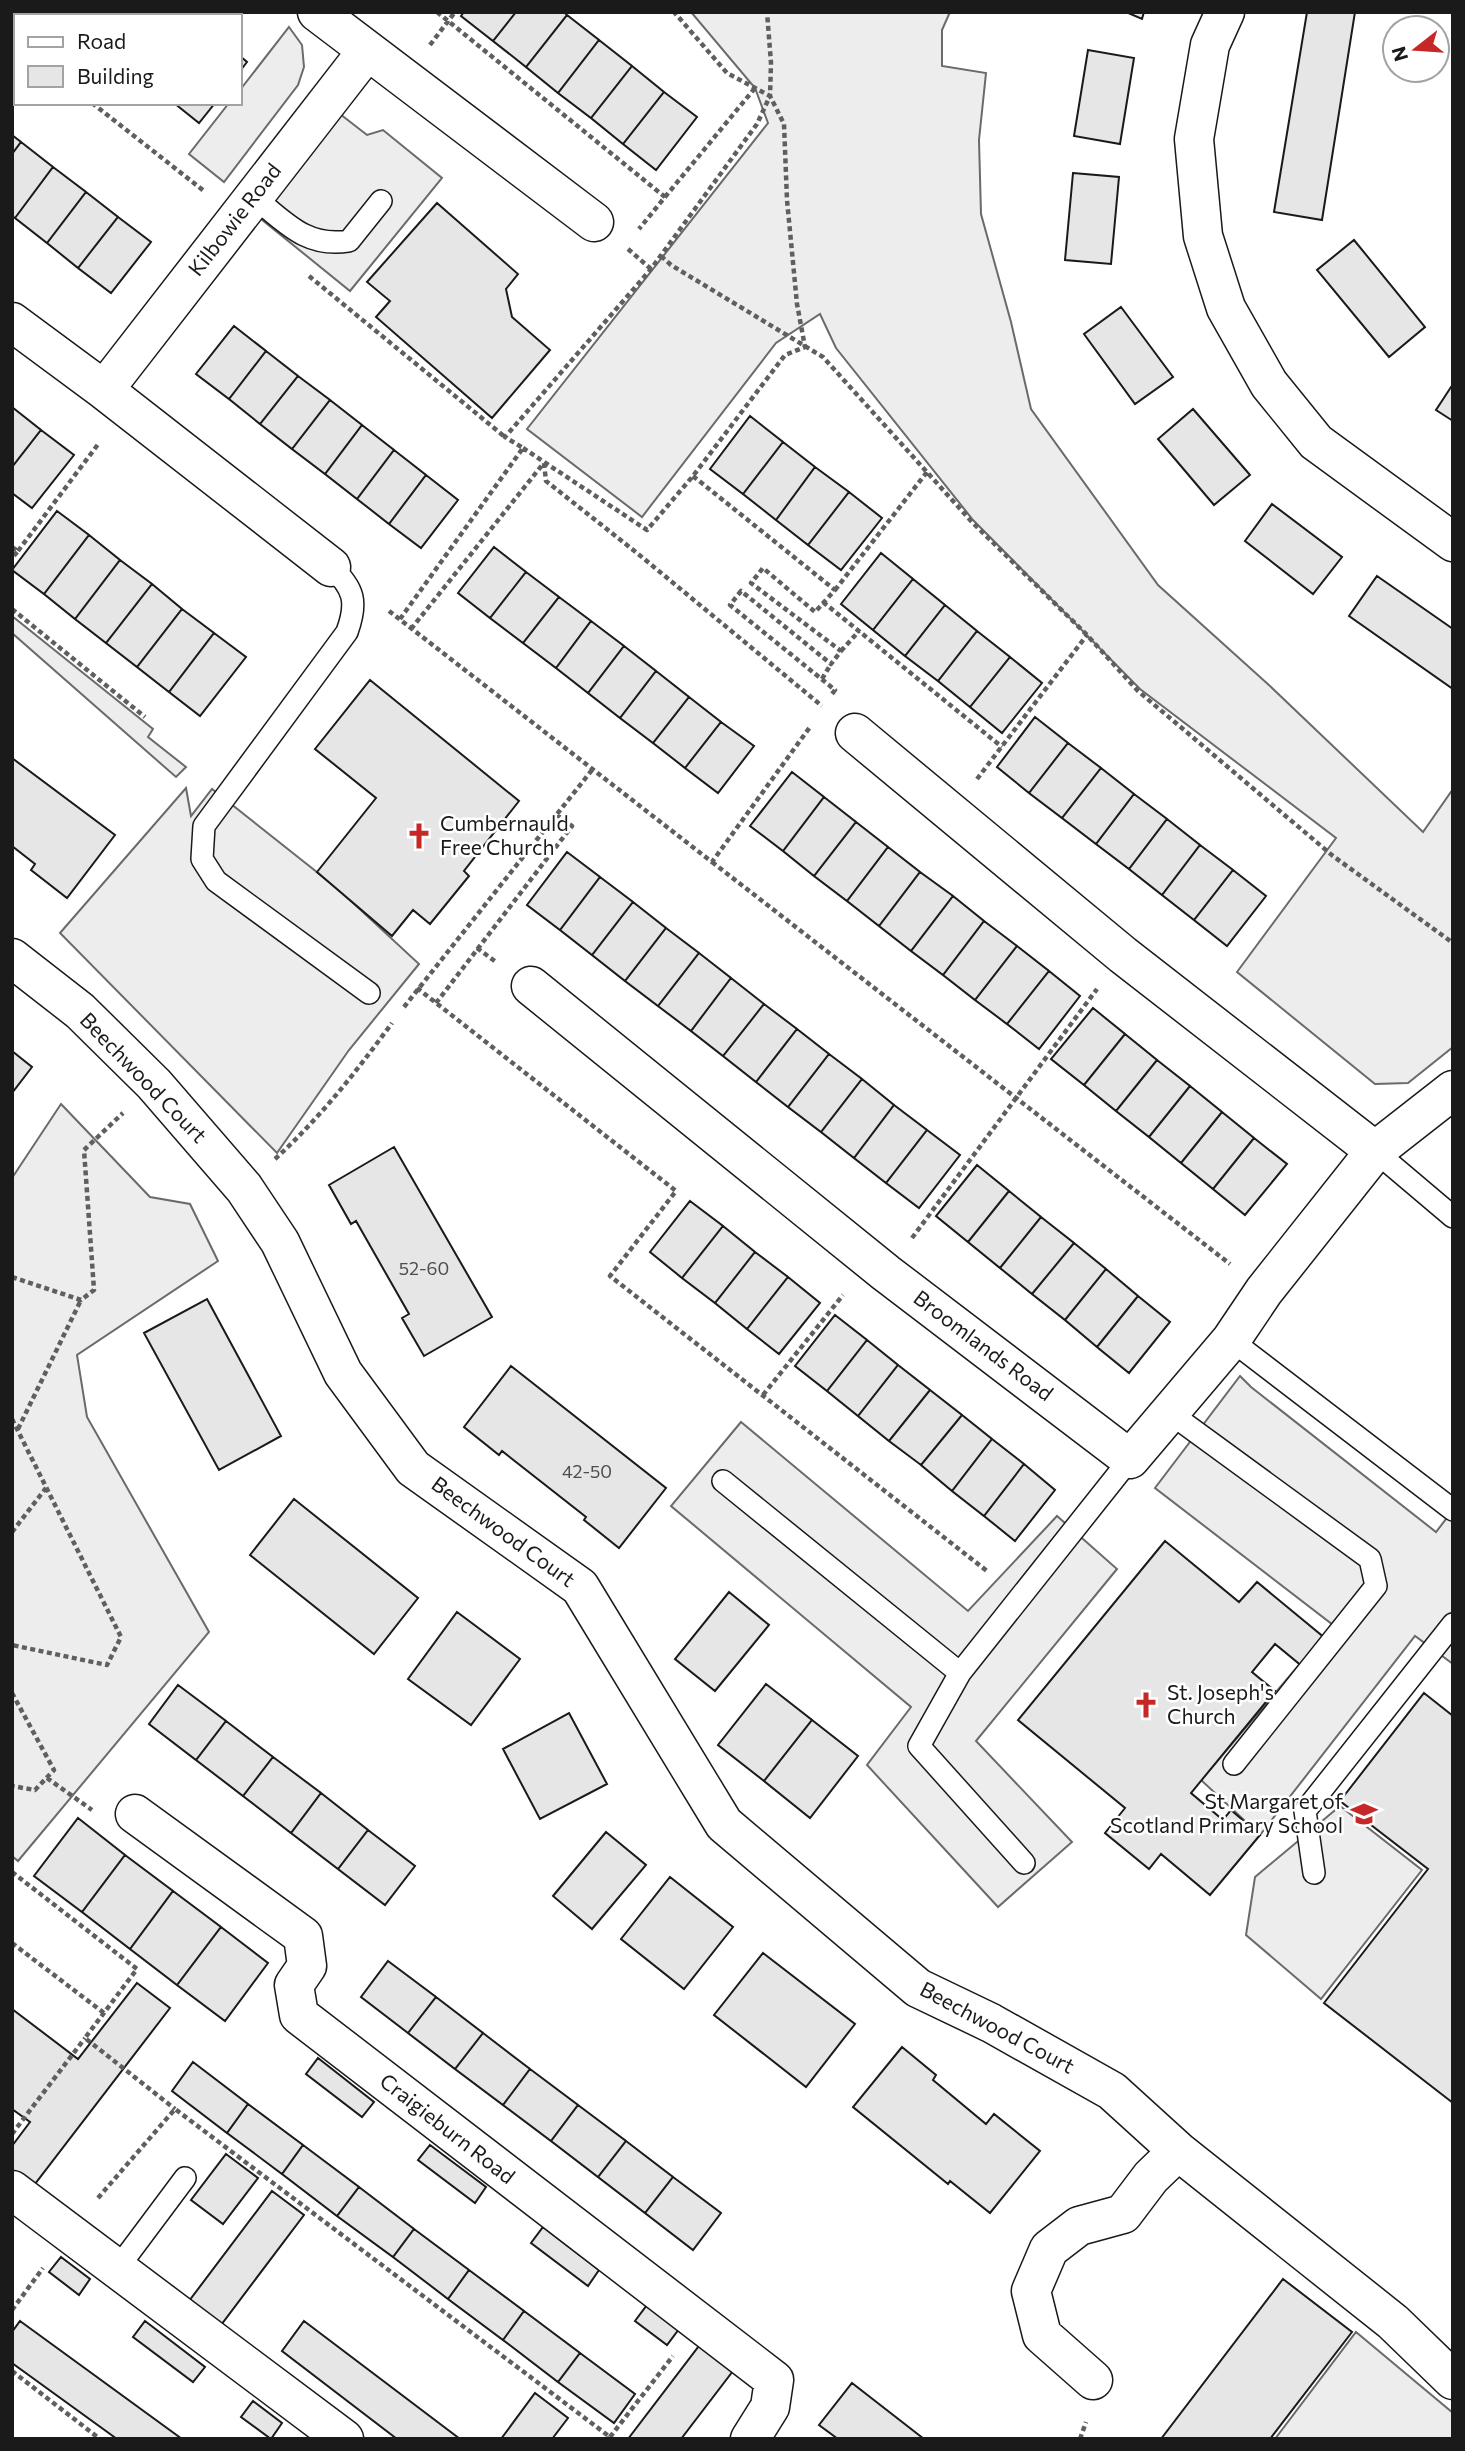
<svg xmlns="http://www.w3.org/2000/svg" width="1465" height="2451" font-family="Commissioner,sans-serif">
<rect width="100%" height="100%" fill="#fff"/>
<path fill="#ededed" stroke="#6a6a6a" stroke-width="2" d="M 691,12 L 950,12 L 942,30 L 942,66 L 986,73 L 979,140 L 981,214 L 1011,322 L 1031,409 L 1158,585 L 1270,686 L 1423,832 L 1453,789 L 1453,1047 L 1408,1083 L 1375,1084 L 1237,972 L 1336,838 L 1140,689 L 973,520 L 836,348 L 820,314 L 776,343 L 642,517 L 527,429 L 768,123 L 755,88 Z
M 289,27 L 302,45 L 304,67 L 298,85 L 224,182 L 189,154 L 229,103 L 240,103 L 240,90 Z
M 340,114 L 367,135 L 383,130 L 442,178 L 350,291 L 261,219 Z
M 12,616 L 153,729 L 148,737 L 186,767 L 176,777 L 12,633 Z
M 186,788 L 191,816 L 212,789 L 337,888 L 419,964 L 349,1050 L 277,1153 L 60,933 Z
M 61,1104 L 150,1197 L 190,1204 L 218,1261 L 77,1355 L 87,1417 L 209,1632 L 18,1861 L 12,1856 L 12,1178 Z
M 1240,1376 L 1251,1387 L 1436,1532 L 1453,1510 L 1453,1664 L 1415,1636 L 1260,1835 L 1201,1780 L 1333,1625 L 1155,1488 Z
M 741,1422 L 968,1611 L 1057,1516 L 1117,1569 L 976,1741 L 1072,1842 L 998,1907 L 867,1765 L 911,1707 L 671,1506 Z
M 1340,1806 L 1422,1870 L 1321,1999 L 1246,1935 L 1255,1877 Z
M 1356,2332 L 1453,2413 L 1453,2439 L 1275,2439 Z"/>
<path fill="#e6e6e6" stroke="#1a1a1a" stroke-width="2" d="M 79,12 L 131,12 L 129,16 L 77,16 Z
M 131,12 L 183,12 L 180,16 L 129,16 Z
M 464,12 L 516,12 L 493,41 L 461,16 Z
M 516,12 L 564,12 L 567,15 L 526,67 L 493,41 Z
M 1126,12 L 1144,12 L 1142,19 Z
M 1307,12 L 1355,12 L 1322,220 L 1274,212 Z
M 567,15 L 599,40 L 558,93 L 526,67 Z
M 599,40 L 632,66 L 591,118 L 558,93 Z
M 1088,50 L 1134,58 L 1120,144 L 1074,136 Z
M 240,56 L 247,62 L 240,71 Z
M 632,66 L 664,92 L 623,144 L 591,118 Z
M 664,92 L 697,117 L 656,170 L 623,144 Z
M 174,103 L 215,103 L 199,123 Z
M 12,135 L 21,142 L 12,154 Z
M 21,142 L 53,167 L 15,218 L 12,216 L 12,154 Z
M 53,167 L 86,192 L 47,243 L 15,218 Z
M 1073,173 L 1119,177 L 1111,264 L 1065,260 Z
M 86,192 L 118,217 L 78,268 L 47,243 Z
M 437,203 L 518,274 L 506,289 L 512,317 L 550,350 L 492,418 L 376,317 L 390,301 L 367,282 Z
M 118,217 L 151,242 L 111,293 L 78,268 Z
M 1354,240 L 1425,327 L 1389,357 L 1317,270 Z
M 1121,307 L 1173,377 L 1135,404 L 1084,334 Z
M 234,326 L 266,351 L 229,399 L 196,374 Z
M 266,351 L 298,376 L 260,424 L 229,399 Z
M 298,376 L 330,400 L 292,449 L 260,424 Z
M 1453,384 L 1453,421 L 1436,410 Z
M 330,400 L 362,425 L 325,474 L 292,449 Z
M 12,407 L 41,430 L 12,467 Z
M 1193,409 L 1250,475 L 1214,505 L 1158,439 Z
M 750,416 L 783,442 L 743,494 L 710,469 Z
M 362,425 L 394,450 L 357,499 L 325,474 Z
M 41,430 L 74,455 L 32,508 L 12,493 L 12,467 Z
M 783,442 L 815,467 L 776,520 L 743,494 Z
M 394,450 L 426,475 L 389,524 L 357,499 Z
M 815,467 L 849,492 L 808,545 L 776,520 Z
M 426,475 L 458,500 L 421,548 L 389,524 Z
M 849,492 L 882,518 L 841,570 L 808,545 Z
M 1272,504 L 1342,557 L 1313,594 L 1245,541 Z
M 57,511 L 89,535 L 44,594 L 12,570 Z
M 89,535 L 120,560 L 75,619 L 44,594 Z
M 494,547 L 526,572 L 490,618 L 458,593 Z
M 881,553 L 913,579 L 873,630 L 841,604 Z
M 120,560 L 152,584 L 106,643 L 75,619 Z
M 526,572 L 559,597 L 523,643 L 490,618 Z
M 1377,576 L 1453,629 L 1453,689 L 1349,616 Z
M 913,579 L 945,605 L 905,656 L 873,630 Z
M 152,584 L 182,609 L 137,667 L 106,643 Z
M 559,597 L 591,621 L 556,668 L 523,643 Z
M 945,605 L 977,631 L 938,681 L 905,656 Z
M 182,609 L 214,633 L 169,692 L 137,667 Z
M 591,621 L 624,646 L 588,693 L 556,668 Z
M 977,631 L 1010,657 L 970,707 L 938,681 Z
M 214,633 L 246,657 L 200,716 L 169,692 Z
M 624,646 L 656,671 L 620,718 L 588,693 Z
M 1010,657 L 1042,683 L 1002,733 L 970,707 Z
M 656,671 L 689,697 L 653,743 L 620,718 Z
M 370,680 L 519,801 L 464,871 L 469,876 L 430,924 L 413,910 L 392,936 L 317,872 L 376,798 L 315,749 Z
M 689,697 L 721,722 L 685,768 L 653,743 Z
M 1035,717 L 1068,743 L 1029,793 L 997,767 Z
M 721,722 L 754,746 L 718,793 L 685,768 Z
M 1068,743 L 1101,768 L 1062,818 L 1029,793 Z
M 12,758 L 115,835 L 67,898 L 31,870 L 35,864 L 12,846 Z
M 1101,768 L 1134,794 L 1096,844 L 1062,818 Z
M 792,772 L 824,797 L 783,851 L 750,826 Z
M 1134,794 L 1167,819 L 1129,869 L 1096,844 Z
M 824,797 L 856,822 L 814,876 L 783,851 Z
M 1167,819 L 1200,845 L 1162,895 L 1129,869 Z
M 856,822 L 888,847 L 847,901 L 814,876 Z
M 1200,845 L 1233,870 L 1194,920 L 1162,895 Z
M 888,847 L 920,872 L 879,926 L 847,901 Z
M 567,852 L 600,877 L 560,930 L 527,905 Z
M 1233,870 L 1266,896 L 1227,946 L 1194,920 Z
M 920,872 L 953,896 L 911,951 L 879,926 Z
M 600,877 L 633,902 L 592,955 L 560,930 Z
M 953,896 L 984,921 L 943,975 L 911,951 Z
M 633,902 L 666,928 L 625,981 L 592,955 Z
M 984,921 L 1017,946 L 975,1000 L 943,975 Z
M 666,928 L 699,953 L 658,1006 L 625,981 Z
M 1017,946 L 1049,971 L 1007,1024 L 975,1000 Z
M 699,953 L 731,978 L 691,1031 L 658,1006 Z
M 1049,971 L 1080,996 L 1039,1049 L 1007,1024 Z
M 731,978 L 764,1004 L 723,1056 L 691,1031 Z
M 764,1004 L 797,1029 L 756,1082 L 723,1056 Z
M 1093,1008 L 1125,1034 L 1084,1085 L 1051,1059 Z
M 797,1029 L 829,1054 L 788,1107 L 756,1082 Z
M 1125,1034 L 1157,1060 L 1116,1111 L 1084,1085 Z
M 12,1051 L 32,1067 L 12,1093 Z
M 829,1054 L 862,1079 L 821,1132 L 788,1107 Z
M 1157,1060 L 1190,1086 L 1149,1137 L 1116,1111 Z
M 862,1079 L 894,1105 L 854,1158 L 821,1132 Z
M 1190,1086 L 1222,1112 L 1181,1163 L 1149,1137 Z
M 894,1105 L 927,1130 L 886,1183 L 854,1158 Z
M 1222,1112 L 1254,1138 L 1213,1189 L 1181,1163 Z
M 927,1130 L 960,1155 L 919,1208 L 886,1183 Z
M 1254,1138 L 1287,1164 L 1245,1215 L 1213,1189 Z
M 394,1147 L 492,1317 L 424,1356 L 402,1318 L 409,1314 L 356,1221 L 351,1224 L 329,1185 Z
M 977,1165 L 1009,1191 L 968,1242 L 936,1216 Z
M 1009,1191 L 1041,1217 L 1000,1268 L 968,1242 Z
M 690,1201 L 723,1226 L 682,1278 L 650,1252 Z
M 1041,1217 L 1074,1243 L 1032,1294 L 1000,1268 Z
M 723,1226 L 755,1252 L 715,1303 L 682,1278 Z
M 1074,1243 L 1106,1269 L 1065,1320 L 1032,1294 Z
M 755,1252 L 788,1277 L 747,1329 L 715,1303 Z
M 1106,1269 L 1138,1296 L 1097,1347 L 1065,1320 Z
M 788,1277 L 820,1303 L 779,1354 L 747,1329 Z
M 1138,1296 L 1170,1322 L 1129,1373 L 1097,1347 Z
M 207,1299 L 281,1436 L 219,1470 L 144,1333 Z
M 835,1315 L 867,1340 L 827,1391 L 795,1366 Z
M 867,1340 L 898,1365 L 858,1416 L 827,1391 Z
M 898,1365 L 930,1390 L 889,1441 L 858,1416 Z
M 511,1366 L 666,1488 L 619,1548 L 584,1520 L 586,1517 L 502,1451 L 499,1455 L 464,1427 Z
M 930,1390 L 962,1415 L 921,1465 L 889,1441 Z
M 962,1415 L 992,1439 L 952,1491 L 921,1465 Z
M 992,1439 L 1024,1464 L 984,1516 L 952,1491 Z
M 1024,1464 L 1055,1490 L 1015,1541 L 984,1516 Z
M 294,1499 L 418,1598 L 374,1654 L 250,1555 Z
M 1165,1541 L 1239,1602 L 1257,1582 L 1326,1639 L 1303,1667 L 1275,1644 L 1252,1672 L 1275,1691 L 1191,1793 L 1223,1820 L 1231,1810 L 1260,1835 L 1210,1895 L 1161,1854 L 1149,1869 L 1105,1833 L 1125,1808 L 1018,1720 Z
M 729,1592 L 769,1625 L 715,1691 L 675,1659 Z
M 457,1612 L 520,1659 L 471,1725 L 408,1679 Z
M 766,1684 L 812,1720 L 764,1781 L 718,1745 Z
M 178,1685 L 226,1721 L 196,1760 L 149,1724 Z
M 1424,1693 L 1453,1716 L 1453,2103 L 1324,2003 L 1428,1869 L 1340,1801 Z
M 569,1713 L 607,1784 L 540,1819 L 503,1749 Z
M 812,1720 L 858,1756 L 810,1818 L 764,1781 Z
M 226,1721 L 273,1757 L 243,1796 L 196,1760 Z
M 273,1757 L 321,1793 L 291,1833 L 243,1796 Z
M 321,1793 L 368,1830 L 338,1869 L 291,1833 Z
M 78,1818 L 125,1855 L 82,1912 L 34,1876 Z
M 368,1830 L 415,1866 L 385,1905 L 338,1869 Z
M 606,1832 L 646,1865 L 592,1929 L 553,1896 Z
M 125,1855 L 173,1891 L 130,1949 L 82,1912 Z
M 670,1877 L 733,1927 L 684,1989 L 621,1939 Z
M 173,1891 L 221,1927 L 177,1985 L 130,1949 Z
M 221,1927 L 268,1963 L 225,2021 L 177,1985 Z
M 763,1953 L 855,2024 L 806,2087 L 714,2015 Z
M 388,1961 L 436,1997 L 408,2033 L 361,1997 Z
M 137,1983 L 170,2008 L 28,2193 L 12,2181 L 12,2146 L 30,2122 L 12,2109 L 12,2009 L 78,2059 Z
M 436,1997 L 483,2033 L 455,2069 L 408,2033 Z
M 483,2033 L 530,2069 L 503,2105 L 455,2069 Z
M 902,2047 L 936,2075 L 933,2080 L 986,2124 L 994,2114 L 1040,2151 L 990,2213 L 950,2181 L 948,2184 L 853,2107 Z
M 318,2058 L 374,2102 L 362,2117 L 306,2074 Z
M 193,2062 L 248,2104 L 227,2133 L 172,2091 Z
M 530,2069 L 578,2105 L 551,2141 L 503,2105 Z
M 248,2104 L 303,2145 L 282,2174 L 227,2133 Z
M 578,2105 L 626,2141 L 598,2177 L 551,2141 Z
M 626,2141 L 673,2177 L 645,2213 L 598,2177 Z
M 303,2145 L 359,2187 L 337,2216 L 282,2174 Z
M 430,2145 L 486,2187 L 475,2203 L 418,2160 Z
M 226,2154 L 258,2178 L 223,2224 L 191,2200 Z
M 673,2177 L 721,2213 L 693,2250 L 645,2213 Z
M 359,2187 L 414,2229 L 393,2257 L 337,2216 Z
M 272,2191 L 304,2215 L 218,2329 L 186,2305 Z
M 543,2227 L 599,2270 L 588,2286 L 531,2243 Z
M 414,2229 L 469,2270 L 448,2299 L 393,2257 Z
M 61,2257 L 90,2279 L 79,2295 L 49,2272 Z
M 469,2270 L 524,2311 L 503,2340 L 448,2299 Z
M 1283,2279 L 1352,2332 L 1270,2439 L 1161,2439 Z
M 647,2305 L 679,2329 L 667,2345 L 635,2321 Z
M 524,2311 L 580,2353 L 558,2382 L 503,2340 Z
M 20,2321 L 182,2439 L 117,2439 L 12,2363 L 12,2332 Z
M 145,2321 L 205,2367 L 193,2382 L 133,2337 Z
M 304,2321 L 460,2439 L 397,2439 L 282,2351 Z
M 702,2342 L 736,2367 L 681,2439 L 628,2439 Z
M 580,2353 L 635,2394 L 614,2423 L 558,2382 Z
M 852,2383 L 924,2439 L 838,2439 L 819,2425 Z
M 535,2393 L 568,2418 L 552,2439 L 501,2439 Z
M 253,2401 L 282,2423 L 271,2439 L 241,2417 Z"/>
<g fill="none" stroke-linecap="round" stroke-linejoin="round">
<g stroke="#1a1a1a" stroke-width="24">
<path id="lane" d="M 254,197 C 285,222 306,248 349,241 L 381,201
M 331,567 C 354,588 358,602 347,632 L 204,826 L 202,859 L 216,881 L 369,993
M 1375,1151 L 1453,1217
M 1231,1340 L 1453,1510
M 1170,1413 L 1370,1559 L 1376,1586 L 1234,1764
M 723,1481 L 960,1673
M 1024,1863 L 919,1746 L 960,1673 L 1130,1459
M 1314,1873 L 1305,1811 L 1453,1624
M 117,2269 L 185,2178"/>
</g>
<g stroke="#1a1a1a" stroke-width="41">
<path id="street" d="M 317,12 L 594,222
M 1225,12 L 1210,45 L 1194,139 L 1203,236 L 1226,308 L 1269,384 L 1316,442 L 1453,542
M 12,322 L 104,390
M 331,567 L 104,390 L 367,51
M 855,733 L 1123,955 L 1375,1151
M 12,958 L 80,1011 L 154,1084 L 244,1188 L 280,1242 L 343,1373 L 413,1468 L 580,1587 L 724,1824 L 918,1988 L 991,2023 L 1112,2091 L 1178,2151
M 531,986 L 886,1273 L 1130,1459 L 1231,1340 L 1264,1291 L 1375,1151 L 1453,1090
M 135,1814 L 303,1936 L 307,1966 L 294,1985 L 299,2015 L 774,2380 L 770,2407 L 750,2439
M 12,2190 L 344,2439
M 1093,2380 L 1042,2335 L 1031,2291 L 1049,2249 L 1079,2226 L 1123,2214 L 1151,2177 L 1178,2151 L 1393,2322 L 1453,2380"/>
</g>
<path stroke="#5f5f5f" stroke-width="4.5" stroke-dasharray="5 3.5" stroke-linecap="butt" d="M 437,12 L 665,197 L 639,229
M 53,16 L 56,12
M 12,41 L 16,44
M 430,45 L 455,12
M 12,69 L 16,64
M 92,103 L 204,191
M 665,197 L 755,88
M 628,249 L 651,269
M 661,256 L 671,265 L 823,357 L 972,522 L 1087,635 L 1138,691 L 1333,856 L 1453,943
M 309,276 L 505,437
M 523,448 L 647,530 L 693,476 L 785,355 L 805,347 L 797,304 L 787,200 L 784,124 L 770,96 L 771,63 L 767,12
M 544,463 L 546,481 L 637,553 L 822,706
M 693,476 L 835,590 L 815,612 L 763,568 L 751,583 L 841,651 L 831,664 L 741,591 L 730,605 L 835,690 L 832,694
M 12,547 L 18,551 L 12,558
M 18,551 L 99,443
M 835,590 L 927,472
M 823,602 L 1002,747
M 12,609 L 145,717
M 389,611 L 712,862 L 810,727
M 400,619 L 523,448 L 505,437 L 651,269 L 757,124 L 770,96 L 727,73 L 674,12
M 411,629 L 543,464
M 841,651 L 859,631
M 822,679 L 831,664
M 977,779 L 1087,635
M 712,862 L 1230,1264
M 477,948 L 496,962
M 417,988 L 676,1191 L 610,1276 L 987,1571
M 436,1003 L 572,826 L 557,815
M 404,1007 L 592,770
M 275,1159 C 320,1118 356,1072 392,1023
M 912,1238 L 1097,989
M 12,1277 L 81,1300 L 94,1290 L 84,1150 L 123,1113
M 763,1395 L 843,1295
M 12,1419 L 121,1637 L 107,1665 L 12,1645
M 18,1429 L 81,1300
M 12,1532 L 46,1488
M 12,1693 L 54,1770 L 35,1790 L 12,1786
M 47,1778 L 92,1810
M 12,1872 L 137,1969 L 85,2038 L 175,2109
M 12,1943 L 104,2013
M 12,2134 L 85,2038
M 98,2198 L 175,2109 L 610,2437 L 608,2439
M 12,2310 L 43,2268
M 12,2371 L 100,2439
M 610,2437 L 673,2356
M 1080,2439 L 1086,2422"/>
<use href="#lane" stroke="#fff" stroke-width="21"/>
<use href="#street" stroke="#fff" stroke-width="38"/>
</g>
<defs>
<g id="church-bare" transform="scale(2.1)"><path d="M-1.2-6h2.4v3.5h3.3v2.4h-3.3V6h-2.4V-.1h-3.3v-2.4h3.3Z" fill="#c62828" stroke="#fff" stroke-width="2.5" paint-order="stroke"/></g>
<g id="school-bare" transform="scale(2.1)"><path d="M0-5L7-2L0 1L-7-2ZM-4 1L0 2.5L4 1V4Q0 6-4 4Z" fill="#c62828" stroke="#fff" stroke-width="2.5" paint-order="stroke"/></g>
</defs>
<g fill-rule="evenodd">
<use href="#church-bare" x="419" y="836"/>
<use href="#church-bare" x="1146" y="1705"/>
<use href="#school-bare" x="1364" y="1814"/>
</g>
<g text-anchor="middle" stroke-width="5" stroke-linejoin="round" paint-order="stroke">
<g font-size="18" fill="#4d4d4d">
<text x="424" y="1275">52-60</text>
<text x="587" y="1478">42-50</text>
</g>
<g font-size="21" fill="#1a1a1a" stroke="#fff">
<text transform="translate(235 220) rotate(-52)" y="7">Kilbowie Road</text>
<text transform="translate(143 1078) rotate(46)" y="7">Beechwood Court</text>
<text transform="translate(983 1346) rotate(37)" y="7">Broomlands Road</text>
<text transform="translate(503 1532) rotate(36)" y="7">Beechwood Court</text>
<text transform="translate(997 2028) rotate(28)" y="7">Beechwood Court</text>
<text transform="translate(447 2129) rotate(38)" y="7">Craigieburn Road</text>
</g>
<g font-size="21" fill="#1a1a1a" stroke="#fff" text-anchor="start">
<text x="440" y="831">Cumbernauld<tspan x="440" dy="24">Free Church</tspan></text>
<text x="1167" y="1700">St. Joseph's<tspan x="1167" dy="24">Church</tspan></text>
<text x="1343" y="1809" text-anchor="end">St Margaret of<tspan x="1343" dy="24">Scotland Primary School</tspan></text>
</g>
</g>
<rect width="1465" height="2451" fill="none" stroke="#1a1a1a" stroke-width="28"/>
<rect x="14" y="14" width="228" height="91" fill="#ffffff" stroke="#a3a3a3" stroke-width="2"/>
<rect x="28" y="37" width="35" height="10" fill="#ffffff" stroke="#a3a3a3" stroke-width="2"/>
<text x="77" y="49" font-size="21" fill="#1a1a1a">Road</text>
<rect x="28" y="66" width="35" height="21" fill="#e6e6e6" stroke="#a3a3a3" stroke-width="2"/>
<text x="77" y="84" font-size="21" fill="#1a1a1a">Building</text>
<g transform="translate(1416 49) rotate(253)"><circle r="33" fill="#ffffff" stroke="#a3a3a3" stroke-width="2"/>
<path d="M0-5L12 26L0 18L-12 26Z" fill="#c62828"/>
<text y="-10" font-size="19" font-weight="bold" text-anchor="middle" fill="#1a1a1a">N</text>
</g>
</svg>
